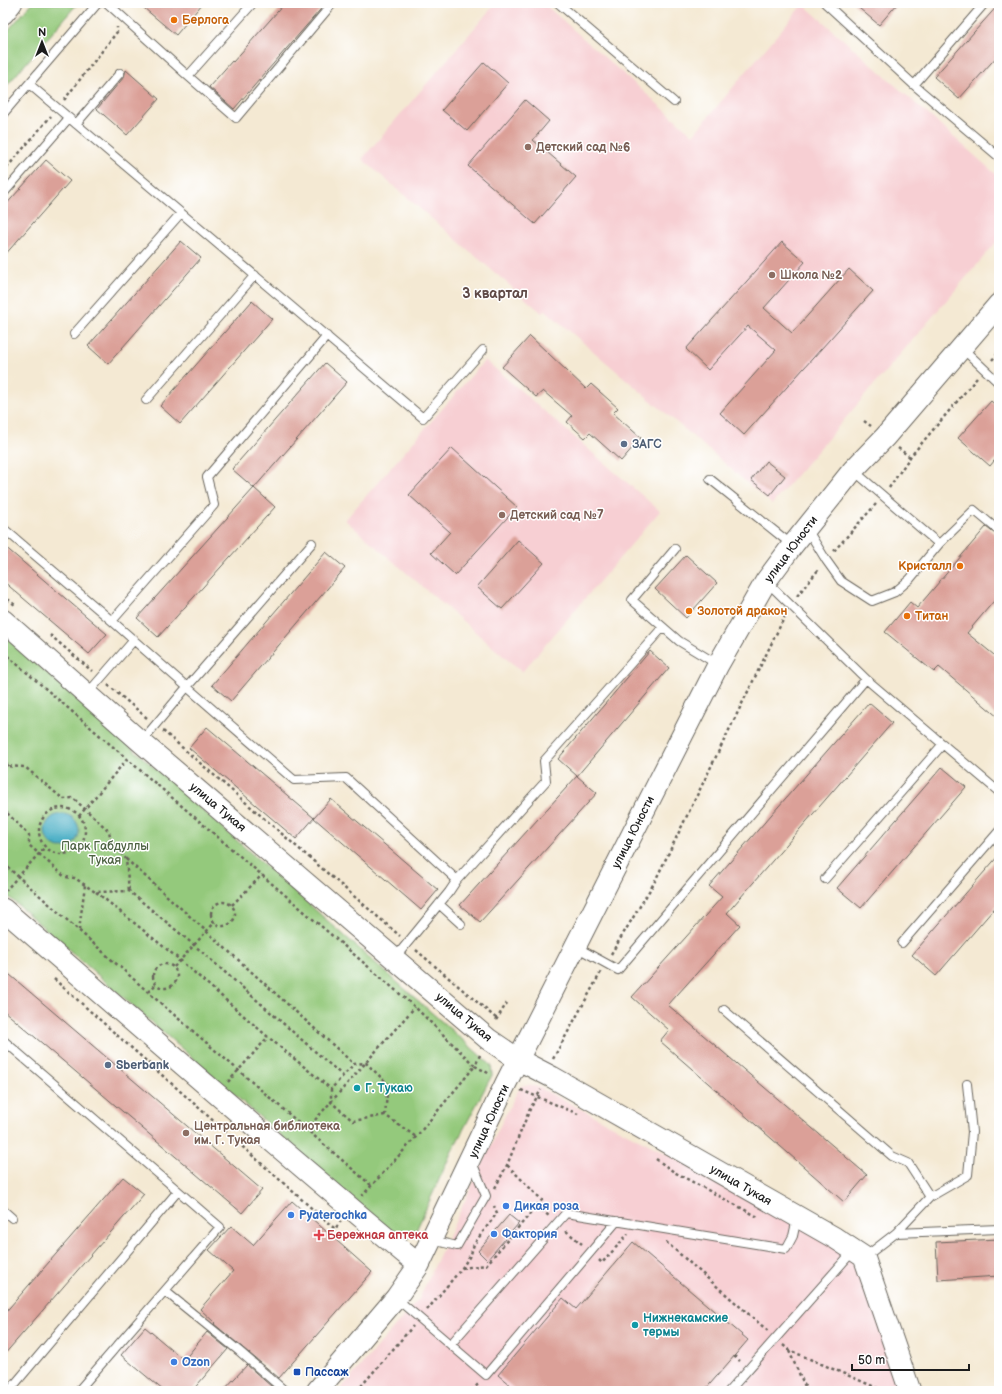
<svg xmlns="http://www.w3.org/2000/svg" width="1002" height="1394" font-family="'Balsamiq Sans',sans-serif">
<rect width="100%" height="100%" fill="#fff"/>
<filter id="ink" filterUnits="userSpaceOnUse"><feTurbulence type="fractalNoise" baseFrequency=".025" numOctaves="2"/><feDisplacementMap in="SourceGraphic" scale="8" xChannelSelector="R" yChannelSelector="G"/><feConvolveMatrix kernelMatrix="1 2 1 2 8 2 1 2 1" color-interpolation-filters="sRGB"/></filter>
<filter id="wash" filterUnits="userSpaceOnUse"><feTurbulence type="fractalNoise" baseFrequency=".012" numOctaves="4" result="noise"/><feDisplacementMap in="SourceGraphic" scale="16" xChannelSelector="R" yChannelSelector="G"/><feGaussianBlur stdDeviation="0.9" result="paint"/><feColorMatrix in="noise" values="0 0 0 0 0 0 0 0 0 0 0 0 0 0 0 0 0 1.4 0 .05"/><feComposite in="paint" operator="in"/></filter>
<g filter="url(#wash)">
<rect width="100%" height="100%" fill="#f4e9d3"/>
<path fill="#f7cfd3" d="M 496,3 L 543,3 L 693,135 L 803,4 L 999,177 L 999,239 L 772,504 L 545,310 L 542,313 L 362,159 Z
M 485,360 L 660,511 L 522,672 L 345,520 Z
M 531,1085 L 540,1088 L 820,1233 L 859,1260 L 905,1391 L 339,1391 L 419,1299 L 501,1124 L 515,1096 L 521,1086 Z"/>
<path fill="#94c97b" stroke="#58724c" d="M 32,3 L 78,3 L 3,90 L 3,36 Z
M 3,634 L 491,1065 L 492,1075 L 451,1153 L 415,1233 L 408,1239 L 399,1239 L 3,892 Z"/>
<path fill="#43abc2" stroke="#30646f" d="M45 831a17 17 0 1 1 34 0a17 17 0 1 1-34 0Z"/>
<g id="blocks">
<path fill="#dba098" d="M 138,3 L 203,3 L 176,35 Z
M 285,3 L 326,3 L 234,109 L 209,87 L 232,61 L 233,62 Z
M 853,3 L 898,3 L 879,25 Z
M 999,4 L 999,54 L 959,99 L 934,77 Z
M 484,62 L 508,83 L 467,131 L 442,110 Z
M 126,70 L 159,99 L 127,135 L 97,109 L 124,77 Z
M 525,100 L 549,121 L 533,140 L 576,177 L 535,224 L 468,166 Z
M 46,160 L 70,181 L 3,257 L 3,208 Z
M 181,241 L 201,258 L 108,364 L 88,346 Z
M 782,242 L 805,262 L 764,308 L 792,333 L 849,269 L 873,291 L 744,435 L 720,413 L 776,350 L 748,326 L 708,370 L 686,349 Z
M 252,301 L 272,319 L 180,424 L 160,406 Z
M 530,336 L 586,389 L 591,384 L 618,408 L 613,413 L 641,438 L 621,461 L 590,433 L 585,438 L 567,422 L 572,416 L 543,391 L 536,397 L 502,367 Z
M 325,363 L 347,382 L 254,488 L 232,469 Z
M 991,401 L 999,408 L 999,455 L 990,466 L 958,438 Z
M 452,448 L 517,507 L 455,575 L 431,553 L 450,532 L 409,495 Z
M 766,461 L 785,476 L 770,495 L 751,480 Z
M 254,488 L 275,507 L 158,637 L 137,618 Z
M 986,527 L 999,537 L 999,595 L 967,633 L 999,659 L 999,718 L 939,667 L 934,672 L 885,632 L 910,602 L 917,608 Z
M 518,540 L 544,563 L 502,609 L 477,587 Z
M 3,545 L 107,634 L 89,654 L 3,581 Z
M 326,552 L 345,568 L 231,701 L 212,685 Z
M 686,555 L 717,583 L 686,618 L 655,589 Z
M 650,651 L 669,668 L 577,776 L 558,759 Z
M 869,703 L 892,723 L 727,913 L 740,925 L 668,1005 L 867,1175 L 844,1202 L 660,1041 L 669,1030 L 632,997 L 722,897 L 709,886 Z
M 207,727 L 314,818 L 296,839 L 189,748 Z
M 942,767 L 966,787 L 861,908 L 837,888 Z
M 577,776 L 597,793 L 480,922 L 460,905 Z
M 331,799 L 438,890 L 421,910 L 314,818 Z
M 999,855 L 999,903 L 936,976 L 912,955 Z
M 3,969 L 262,1190 L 242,1213 L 3,1010 Z
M 123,1177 L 144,1194 L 3,1356 L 3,1315 Z
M 292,1201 L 372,1272 L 279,1378 L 214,1324 L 215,1323 L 200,1309 L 233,1271 L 209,1250 L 231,1226 L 253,1245 Z
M 509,1215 L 519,1223 L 487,1260 L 478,1251 Z
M 999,1239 L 999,1276 L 938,1280 L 936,1242 Z
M 633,1242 L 748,1340 L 704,1391 L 517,1391 L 498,1375 L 563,1298 L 576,1309 Z
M 145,1327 L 184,1360 L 207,1332 L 228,1349 L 192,1391 L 164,1391 L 121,1355 Z
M 247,1365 L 272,1387 L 268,1391 L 223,1391 Z"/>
</g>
</g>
<g filter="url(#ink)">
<use href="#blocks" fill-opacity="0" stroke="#68645c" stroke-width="1"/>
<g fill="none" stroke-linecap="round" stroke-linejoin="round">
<g stroke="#68645c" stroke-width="10">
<path id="service" d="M 107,3 L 188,76 L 253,3
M 558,3 L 674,102
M 825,3 L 914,85 L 999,157
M 188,76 L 236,118 L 333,3
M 29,84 L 423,418 L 483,350
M 914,85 L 985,3
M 3,114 L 98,3
M 76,124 L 120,73
M 3,194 L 69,118
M 74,334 L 181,213
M 962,348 L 999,383
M 146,400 L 255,275
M 710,479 L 792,545
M 3,528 L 112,621 L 187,687 L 312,543
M 807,529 L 826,560 L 841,581 L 872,601 L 895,592 L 910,579 L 939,544 L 853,470
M 939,544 L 974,510 L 999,531
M 675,549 L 632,600 L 679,641 L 717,664
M 767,582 L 866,679 L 999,792
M 112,621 L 214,505 L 207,477 L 327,336
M 87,694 L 134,640
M 141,742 L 187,687 L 294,780 L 346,778 L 457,880
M 825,879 L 943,744
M 439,904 L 461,924
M 902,943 L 999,831
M 576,947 L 618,970 L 866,679
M 395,958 L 449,892 L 457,880 L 546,781 L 544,761 L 663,627
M 724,1010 L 892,1156 L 908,1163 L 930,1197 L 896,1233 L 865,1257
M 3,1040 L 220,1227 L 78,1391
M 930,1197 L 968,1175 L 972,1132 L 967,1084
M 3,1210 L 12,1218
M 896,1233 L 999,1229
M 432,1240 L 457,1246 L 486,1196 L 472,1162
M 165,1291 L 239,1351 L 285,1391
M 397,1299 L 486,1375 L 617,1221
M 451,1344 L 566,1213 L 786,1249 L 793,1236 L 797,1218
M 9,1391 L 178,1191
M 729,1391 L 853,1251"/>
</g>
<g stroke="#68645c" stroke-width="23">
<path id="tertiary" d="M 3,620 L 141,742 L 488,1039 L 519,1060 L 552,1077 L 835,1238 L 864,1257 L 910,1391
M 3,909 C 141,1028 278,1149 419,1265
M 317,1391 L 396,1298 L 419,1265 L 506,1083 L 718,665 L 766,581 L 792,546 L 853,470 L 885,437 L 999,304"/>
</g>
<g stroke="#68645c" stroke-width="24">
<path id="primary" d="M 3,13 L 11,3"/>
</g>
<path stroke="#68645c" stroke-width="2.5" stroke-dasharray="3 3" stroke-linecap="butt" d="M 64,100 L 117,32 L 117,27
M 3,172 L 51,116
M 992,360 L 999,352
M 864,421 L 871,426
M 898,448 L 910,457
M 889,488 L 910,457 L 977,378
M 834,551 L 876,504
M 3,595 L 15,605
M 797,596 L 819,569
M 50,635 L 92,671
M 3,652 L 415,1007 L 475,1066 L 416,1137 L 362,1196
M 108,685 L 147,718
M 3,731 L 3,734
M 163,731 L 400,936
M 3,752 L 8,767
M 3,766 L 25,767 L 63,799 L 73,798 L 109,831 L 111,841 L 126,859 L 129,891
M39 831a23 23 0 1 1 46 0a23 23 0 1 1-46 0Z
M 3,809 L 29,835 L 29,845 L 65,877 L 75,878 L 95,892 L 129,891 L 194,945 L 343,1076
M 79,816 L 128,758
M 126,859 L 354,1064
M 3,863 L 157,1000 L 372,1186
M 5,891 L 45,847
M 96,892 L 180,960 L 268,1037 L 331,1089
M211 914a12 12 0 1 1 24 0a12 12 0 1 1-24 0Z
M 232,905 L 262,875
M 79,930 L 85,885
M 416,950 L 497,1019
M 611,954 L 654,883 L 785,616
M153 976a12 12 0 1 1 24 0a12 12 0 1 1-24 0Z
M 174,967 L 215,922
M 54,979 L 335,1229 L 341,1221
M 149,992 L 156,984
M 496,1020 L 507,1003
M 480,1055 L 475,1066 L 490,1074
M 553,1059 L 601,972
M 228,1082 L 268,1037
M 521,1090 L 578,1114
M 385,1115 L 353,1121 L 331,1102 L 331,1089 L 354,1064 L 366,1063 L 388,1084 L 385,1115 L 416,1137
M 307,1129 L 415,1007
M 656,1159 L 674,1172 L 760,1218
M 495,1188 L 507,1165 L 530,1109 L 541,1090
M 537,1206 L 549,1216
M 566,1231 L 582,1244
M 666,1242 L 768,1331
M 599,1260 L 602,1263 L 628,1234
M 462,1268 L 486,1265 L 542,1200 L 507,1165
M 427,1310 L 462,1268 L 471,1254 L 474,1244 L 497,1213 L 494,1206
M 783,1345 L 789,1350 L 884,1391
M 789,1351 L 807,1391
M 734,1356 L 740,1361
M 357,1391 L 413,1326
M 472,1391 L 479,1383"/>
<use href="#service" stroke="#fff" stroke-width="8"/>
<use href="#tertiary" stroke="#fff" stroke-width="21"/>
<use href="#primary" stroke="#fff" stroke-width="22"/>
</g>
</g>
<g fill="#e8710a" stroke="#fff" stroke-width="1.5">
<circle cx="174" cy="20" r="4"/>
<circle cx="960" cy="566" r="4"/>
<circle cx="689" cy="611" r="4"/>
<circle cx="907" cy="616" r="4"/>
</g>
<g fill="#8d6e63" stroke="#fff" stroke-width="1.5">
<circle cx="528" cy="147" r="4"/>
<circle cx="772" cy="275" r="4"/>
<circle cx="502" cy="515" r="4"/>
<circle cx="186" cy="1133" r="4"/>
</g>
<g fill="#5c6f8a" stroke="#fff" stroke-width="1.5">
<circle cx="624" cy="444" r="4"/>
<circle cx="108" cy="1065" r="4"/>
</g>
<g fill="#0f9aa8" stroke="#fff" stroke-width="1.5">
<circle cx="357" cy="1088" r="4"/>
<circle cx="635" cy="1325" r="4"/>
</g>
<g fill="#3f7fe0" stroke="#fff" stroke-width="1.5">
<circle cx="506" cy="1206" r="4"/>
<circle cx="291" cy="1215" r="4"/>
<circle cx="494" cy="1234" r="4"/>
<circle cx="174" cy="1362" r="4"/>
</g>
<path fill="#e0444e" stroke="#fff" stroke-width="1.5" d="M317 1229h4v4h4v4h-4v4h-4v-4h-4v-4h4z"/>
<rect fill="#1a4fb4" stroke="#fff" stroke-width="1.5" x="293" y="1368" width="8" height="8" rx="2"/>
<g text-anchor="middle" stroke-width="3" stroke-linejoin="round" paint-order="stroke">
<g font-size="12" font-weight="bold" fill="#c56008" stroke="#fff" text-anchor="start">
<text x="182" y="24">Берлога</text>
<text x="952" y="570" text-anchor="end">Кристалл</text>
<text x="697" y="615">Золотой дракон</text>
<text x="915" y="620">Титан</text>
</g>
<g font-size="12" font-weight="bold" fill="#785e54" stroke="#fff" text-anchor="start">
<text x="536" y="151">Детский сад №6</text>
<text x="780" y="279">Школа №2</text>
<text x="510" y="519">Детский сад №7</text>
<text x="194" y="1130">Центральная библиотека<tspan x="194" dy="14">им. Г. Тукая</tspan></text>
</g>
<g font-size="12" font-weight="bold" fill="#4e5e75" stroke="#fff" text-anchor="start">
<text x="632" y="448">ЗАГС</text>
<text x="116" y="1069">Sberbank</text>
</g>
<g font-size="12" fill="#1c1c1c" stroke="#fff">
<text transform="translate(791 549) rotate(-53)" y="4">улица Юности</text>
<text transform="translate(218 807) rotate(40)" y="4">улица Тукая</text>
<text transform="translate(633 832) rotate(-63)" y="4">улица Юности</text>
<text transform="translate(464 1017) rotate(40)" y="4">улица Тукая</text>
<text transform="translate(489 1121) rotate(-65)" y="4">улица Юности</text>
<text transform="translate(741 1185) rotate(30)" y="4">улица Тукая</text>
</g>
<g font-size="12" fill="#4c6142" stroke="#fff">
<text x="105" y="850">Парк Габдуллы<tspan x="105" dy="14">Тукая</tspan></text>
</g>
<g font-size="12" font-weight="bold" fill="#0d838f" stroke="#fff" text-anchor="start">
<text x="365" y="1092">Г. Тукаю</text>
<text x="643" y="1322">Нижнекамские<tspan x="643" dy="14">термы</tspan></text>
</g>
<g font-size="12" font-weight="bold" fill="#366cbe" stroke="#fff" text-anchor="start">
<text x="514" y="1210">Дикая роза</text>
<text x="299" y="1219">Pyaterochka</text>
<text x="502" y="1238">Фактория</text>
<text x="182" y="1366">Ozon</text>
</g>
<g font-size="12" font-weight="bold" fill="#be3a42" stroke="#fff" text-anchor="start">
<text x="327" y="1239">Бережная аптека</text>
</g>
<g font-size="12" font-weight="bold" fill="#164399" stroke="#fff" text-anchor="start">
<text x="305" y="1376">Пассаж</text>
</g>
<g font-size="14" font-weight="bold" fill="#5f4a47" stroke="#fff">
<text x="495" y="298">3 квартал</text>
</g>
</g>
<rect width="1002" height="1394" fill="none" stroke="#fff" stroke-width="16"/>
<g transform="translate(42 42)" stroke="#ffffff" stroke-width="3" paint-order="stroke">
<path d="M0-3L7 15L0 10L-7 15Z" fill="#1c1c1c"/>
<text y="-6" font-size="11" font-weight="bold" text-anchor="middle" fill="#1c1c1c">N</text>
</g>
<path d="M852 1364v6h117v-6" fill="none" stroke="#1c1c1c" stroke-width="2"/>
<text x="858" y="1364" font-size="12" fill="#1c1c1c" stroke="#ffffff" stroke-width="3" paint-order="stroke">50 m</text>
</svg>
